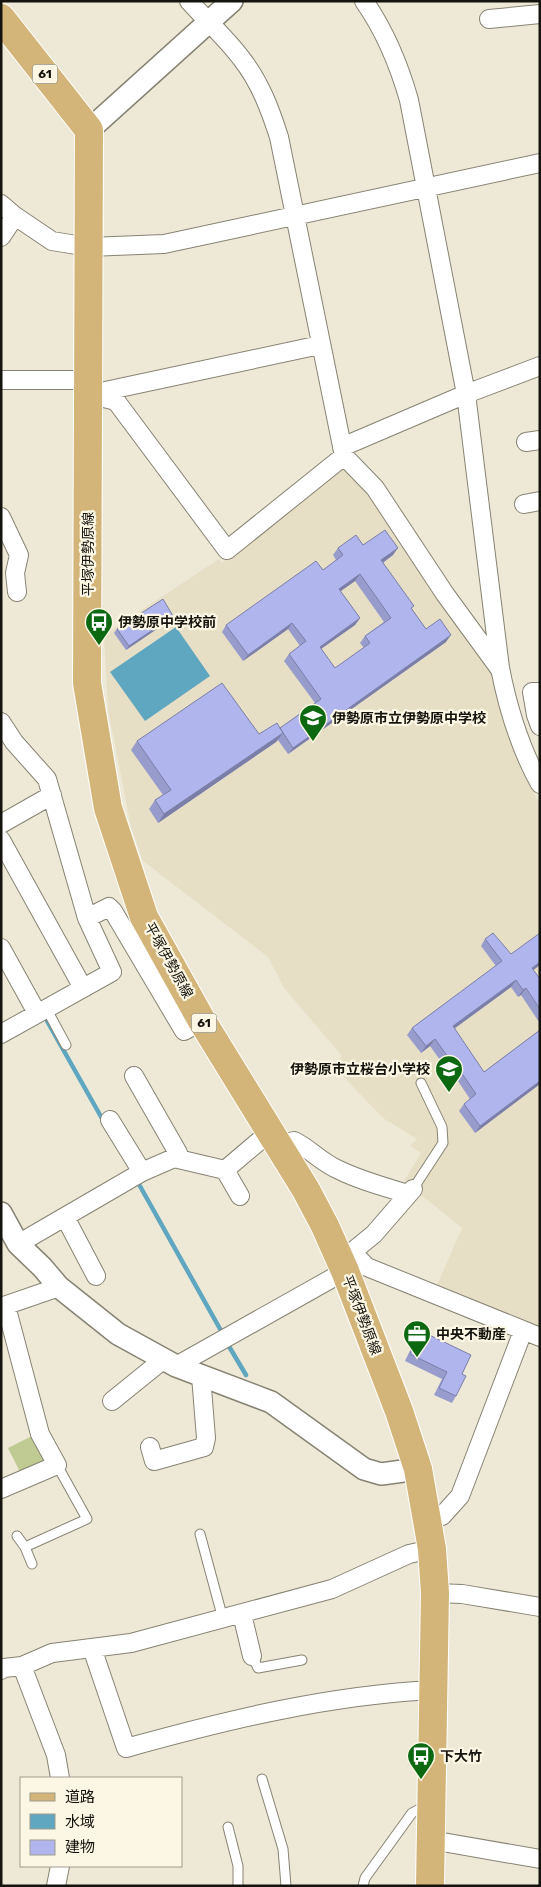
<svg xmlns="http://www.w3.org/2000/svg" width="541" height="1887" font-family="Rubik,'Noto Sans JP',sans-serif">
<rect width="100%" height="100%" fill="#eee9d7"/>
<path fill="#e6dfc5" d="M 341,465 L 367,485 L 495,670 L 502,710 L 523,774 L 540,804 L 540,1326 L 437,1285 L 462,1228 L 404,1181 L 421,1153 L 410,1146 L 417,1139 L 383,1118 L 335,1068 L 333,1063 L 342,1056 L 284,988 L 268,957 L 143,861 L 131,827 L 108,709 L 104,635 L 219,559 L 222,563 L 334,468 Z"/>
<path fill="#c0cb94" d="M 36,1434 L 49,1461 L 22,1476 L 8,1448 Z"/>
<path fill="#5fa6c0" d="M 176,627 L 210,676 L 145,721 L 110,672 Z"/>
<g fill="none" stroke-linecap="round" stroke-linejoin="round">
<path stroke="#5fa6c0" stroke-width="4.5" d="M 47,1021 L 104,1122
M 136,1179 L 224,1336
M 227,1343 L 246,1375"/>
<g stroke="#878372" stroke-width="11">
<path id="service" d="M 46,1008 L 66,1045
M 413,1189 L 443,1143 L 442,1127 L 421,1083
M 200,1534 L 223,1619
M 17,1536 L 25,1547
M 32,1564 L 25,1547 L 87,1519 L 57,1465
M 252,1656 L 258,1668 L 302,1660
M 262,1779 L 283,1849 L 286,1886
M 228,1827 L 238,1866 L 238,1886
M 363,1886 L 365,1878 L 412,1813 L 427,1805"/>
</g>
<g stroke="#878372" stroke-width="20">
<path id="minor" d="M 189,1 C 206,20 226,38 241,58 C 260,82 270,109 279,137 L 344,456 L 375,488 L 445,594 L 499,668
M 364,1 C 385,31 399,65 409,100 L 466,394 L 500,668 C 508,709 520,748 540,784
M 489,19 L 540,14
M 1,204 L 15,216 L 52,241 L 89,247 L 164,244 L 540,163
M 1,237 L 15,216
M 1,380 L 88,380
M 96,393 L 320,345
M 88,394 L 116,401 L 227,550 L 344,456
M 526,442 L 540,440
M 342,447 L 466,394 L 540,366
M 524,504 L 540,501
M 1,517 L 19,555 L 15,573 L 17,592
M 540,692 L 532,692 L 536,715 L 540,726
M 1,722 L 14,742 L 47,779 L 87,918 L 112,972 L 1,1034
M 1,824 L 52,795
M 1,840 L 83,988
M 87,918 L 109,907 L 113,911 L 184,1031 L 202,1021
M 1,948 L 37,1013
M 134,1076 L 178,1153 L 178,1159
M 110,1120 L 142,1172
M 280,1145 L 294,1141 C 309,1148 321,1162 337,1169 C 359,1180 384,1187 408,1194
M 225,1170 L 240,1196
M 65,1217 L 96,1276
M 18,1244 L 142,1172 L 174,1158 L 225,1170 L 271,1131
M 352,1252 L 374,1234 L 413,1189
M 340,1258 L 352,1252 L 367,1267 L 540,1337
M 1,1307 L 59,1287
M 176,1366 L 345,1271
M 112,1401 L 164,1359
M 150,1447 L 154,1461 L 204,1447 L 206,1438 L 201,1376
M 1,1489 L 57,1465 L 40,1434 L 6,1306
M 427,1518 L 442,1516 L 460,1496 L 523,1331
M 435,1593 L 462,1594 L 540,1607
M 242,1614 L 252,1656
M 92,1648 L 126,1748 C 227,1720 329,1695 434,1690
M 22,1666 L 56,1755 L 60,1778
M 1,1670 L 4,1668 L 22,1666 L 52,1653 L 131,1643 L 332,1589 L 409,1554 L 432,1549
M 431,1840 L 540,1859
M 56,1886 L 60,1866"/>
</g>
<g stroke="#878372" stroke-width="24">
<path id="tertiary" d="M 89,130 L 232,1
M 1,1213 L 18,1244 L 42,1267 L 59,1287 L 118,1334 L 176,1366 L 271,1402 L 364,1469 L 381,1474 L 418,1469"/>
</g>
<g stroke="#fff" stroke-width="30">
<path id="primary" d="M 1,18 L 89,130 L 87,683 L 108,808 L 144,917 L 202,1021 L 306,1190 L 325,1226 L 345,1271 L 399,1411 L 418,1469 L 432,1549 L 435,1593 L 430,1886"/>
</g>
<use href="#service" stroke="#fff" stroke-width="9"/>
<use href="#minor" stroke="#fff" stroke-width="18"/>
<use href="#tertiary" stroke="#fff" stroke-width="21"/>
<use href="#primary" stroke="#d4b579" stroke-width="28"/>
</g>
<path fill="#979ccd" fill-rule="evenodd" d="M 363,545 L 393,555 L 383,563 L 412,609 L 426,629 L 446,642 L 288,754 L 278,740 L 276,742 L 158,823 L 149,809 L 155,800 L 163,795 L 131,750 L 137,741 L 259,734 L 280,728 L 315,703 L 284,661 L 289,654 L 300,646 L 288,629 L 243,661 L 222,632 L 226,625 L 323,570 L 336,560 L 333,555 L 338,548 ZM 355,581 L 384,622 L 365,636 L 360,643 L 364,648 L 335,668 L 321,649 L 355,625 L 360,618 L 340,591 Z
M 173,616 L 170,620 L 126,650 L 114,633 L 117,629 Z
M 485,939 L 511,954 L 533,970 L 540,979 L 540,1020 L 539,1022 L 521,995 L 518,997 L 511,987 L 454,1029 L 484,1072 L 540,1030 L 540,1084 L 475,1133 L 459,1111 L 464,1104 L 470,1099 L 446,1063 L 443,1064 L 430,1046 L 421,1053 L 407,1035 L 412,1028 L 496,966 L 481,946 Z
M 421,1331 L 462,1374 L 456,1396 L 452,1403 L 434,1395 L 442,1379 L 405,1361 L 416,1338 Z"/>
<path fill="#7b7fa7" d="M 398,548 L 393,555 L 376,567 L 381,560 Z
M 360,574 L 355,581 L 334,596 L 339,589 Z
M 173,616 L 170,620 L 126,650 L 129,646 Z
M 360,618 L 355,625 L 315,653 L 320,647 Z
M 292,623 L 288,629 L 243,661 L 248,655 Z
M 451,635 L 446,642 L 288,754 L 293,748 Z
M 283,733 L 276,742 L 158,823 L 164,814 Z
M 540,962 L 540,965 L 527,975 L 532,968 Z
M 516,980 L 511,987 L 448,1033 L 453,1026 Z
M 526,988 L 521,995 L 518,997 L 523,990 Z
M 435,1039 L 430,1046 L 421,1053 L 426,1046 Z
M 450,1056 L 446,1063 L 443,1064 L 448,1057 Z
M 540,1081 L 540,1084 L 475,1133 L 480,1126 Z"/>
<path fill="#b0b5ee" stroke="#7b7fa7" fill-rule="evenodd" d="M 385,530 L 398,548 L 381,560 L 414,606 L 411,608 L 426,629 L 440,619 L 451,635 L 293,748 L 280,728 L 321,699 L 289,654 L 306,641 L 292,623 L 248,655 L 226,625 L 316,561 L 323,570 L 343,555 L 338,548 L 356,535 L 363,545 ZM 360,574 L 391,618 L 365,636 L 370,643 L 335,668 L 320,647 L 360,618 L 339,589 Z
M 163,599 L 173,616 L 129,646 L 117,629 Z
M 222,683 L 259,734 L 277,723 L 283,733 L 164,814 L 155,800 L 171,790 L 137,741 Z
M 493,933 L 511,954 L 540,933 L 540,962 L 532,968 L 540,979 L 540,1009 L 526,988 L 523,990 L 516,980 L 453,1026 L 484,1072 L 540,1030 L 540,1081 L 480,1126 L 464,1104 L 476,1094 L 450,1056 L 448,1057 L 435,1039 L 426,1046 L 412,1028 L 502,961 L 485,939 Z
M 421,1331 L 471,1355 L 462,1374 L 466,1376 L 456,1396 L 439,1388 L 447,1372 L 410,1354 Z"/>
<defs>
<g id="bus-pin" transform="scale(1.4375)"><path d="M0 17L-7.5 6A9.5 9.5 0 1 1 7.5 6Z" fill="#0c6912" stroke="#fbf7e4"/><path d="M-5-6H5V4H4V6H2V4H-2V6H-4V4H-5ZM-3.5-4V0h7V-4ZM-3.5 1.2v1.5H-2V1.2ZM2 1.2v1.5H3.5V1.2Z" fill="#fff"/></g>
<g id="school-pin" transform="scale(1.4375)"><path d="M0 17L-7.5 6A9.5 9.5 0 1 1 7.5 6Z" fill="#0c6912" stroke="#fbf7e4"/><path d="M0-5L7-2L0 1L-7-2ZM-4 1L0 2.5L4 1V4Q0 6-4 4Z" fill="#fff"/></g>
<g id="office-pin" transform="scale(1.4375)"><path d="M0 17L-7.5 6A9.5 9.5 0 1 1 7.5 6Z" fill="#0c6912" stroke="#fbf7e4"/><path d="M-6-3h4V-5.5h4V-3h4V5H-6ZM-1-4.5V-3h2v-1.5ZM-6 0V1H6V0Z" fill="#fff"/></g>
</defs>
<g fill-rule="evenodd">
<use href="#bus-pin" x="99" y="622"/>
<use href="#school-pin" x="313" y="718"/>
<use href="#school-pin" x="449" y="1069"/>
<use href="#office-pin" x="417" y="1334"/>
<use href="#bus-pin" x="421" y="1756"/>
</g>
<g text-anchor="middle" stroke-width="4.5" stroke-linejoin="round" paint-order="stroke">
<g fill="#fbf7e4" stroke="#5a574e" stroke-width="1">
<rect x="32.5" y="64.5" width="25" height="19" rx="4"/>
<rect x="191.5" y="1013.5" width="25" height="19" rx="4"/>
</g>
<g font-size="12" font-weight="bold" fill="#15130d">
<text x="45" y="78">61</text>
<text x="204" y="1027">61</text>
</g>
<g font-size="14" fill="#15130d" stroke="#fbf7e4">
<text transform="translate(88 554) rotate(-90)" y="5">平塚伊勢原線</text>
<text transform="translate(169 960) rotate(61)" y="5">平塚伊勢原線</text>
<text transform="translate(362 1315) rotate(69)" y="5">平塚伊勢原線</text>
</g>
<g font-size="14" font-weight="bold" fill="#15130d" stroke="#fbf7e4" text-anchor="start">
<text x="118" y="627">伊勢原中学校前</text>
<text x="332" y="723">伊勢原市立伊勢原中学校</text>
<text x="430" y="1074" text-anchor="end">伊勢原市立桜台小学校</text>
<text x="436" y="1339">中央不動産</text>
<text x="440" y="1761">下大竹</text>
</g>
</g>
<rect width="541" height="1887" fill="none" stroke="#15130d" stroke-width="5"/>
<rect x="20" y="1777" width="162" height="90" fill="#fbf7e4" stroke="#9f9c8e"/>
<rect x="30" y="1793" width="25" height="8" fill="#d4b579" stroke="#9f9c8e"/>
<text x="65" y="1802" font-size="15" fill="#15130d">道路</text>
<rect x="30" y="1814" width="25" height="15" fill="#5fa6c0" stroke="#9f9c8e"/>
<text x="65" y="1827" font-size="15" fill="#15130d">水域</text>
<rect x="30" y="1840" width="25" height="15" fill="#b0b5ee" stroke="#9f9c8e"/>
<text x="65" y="1852" font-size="15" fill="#15130d">建物</text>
</svg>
